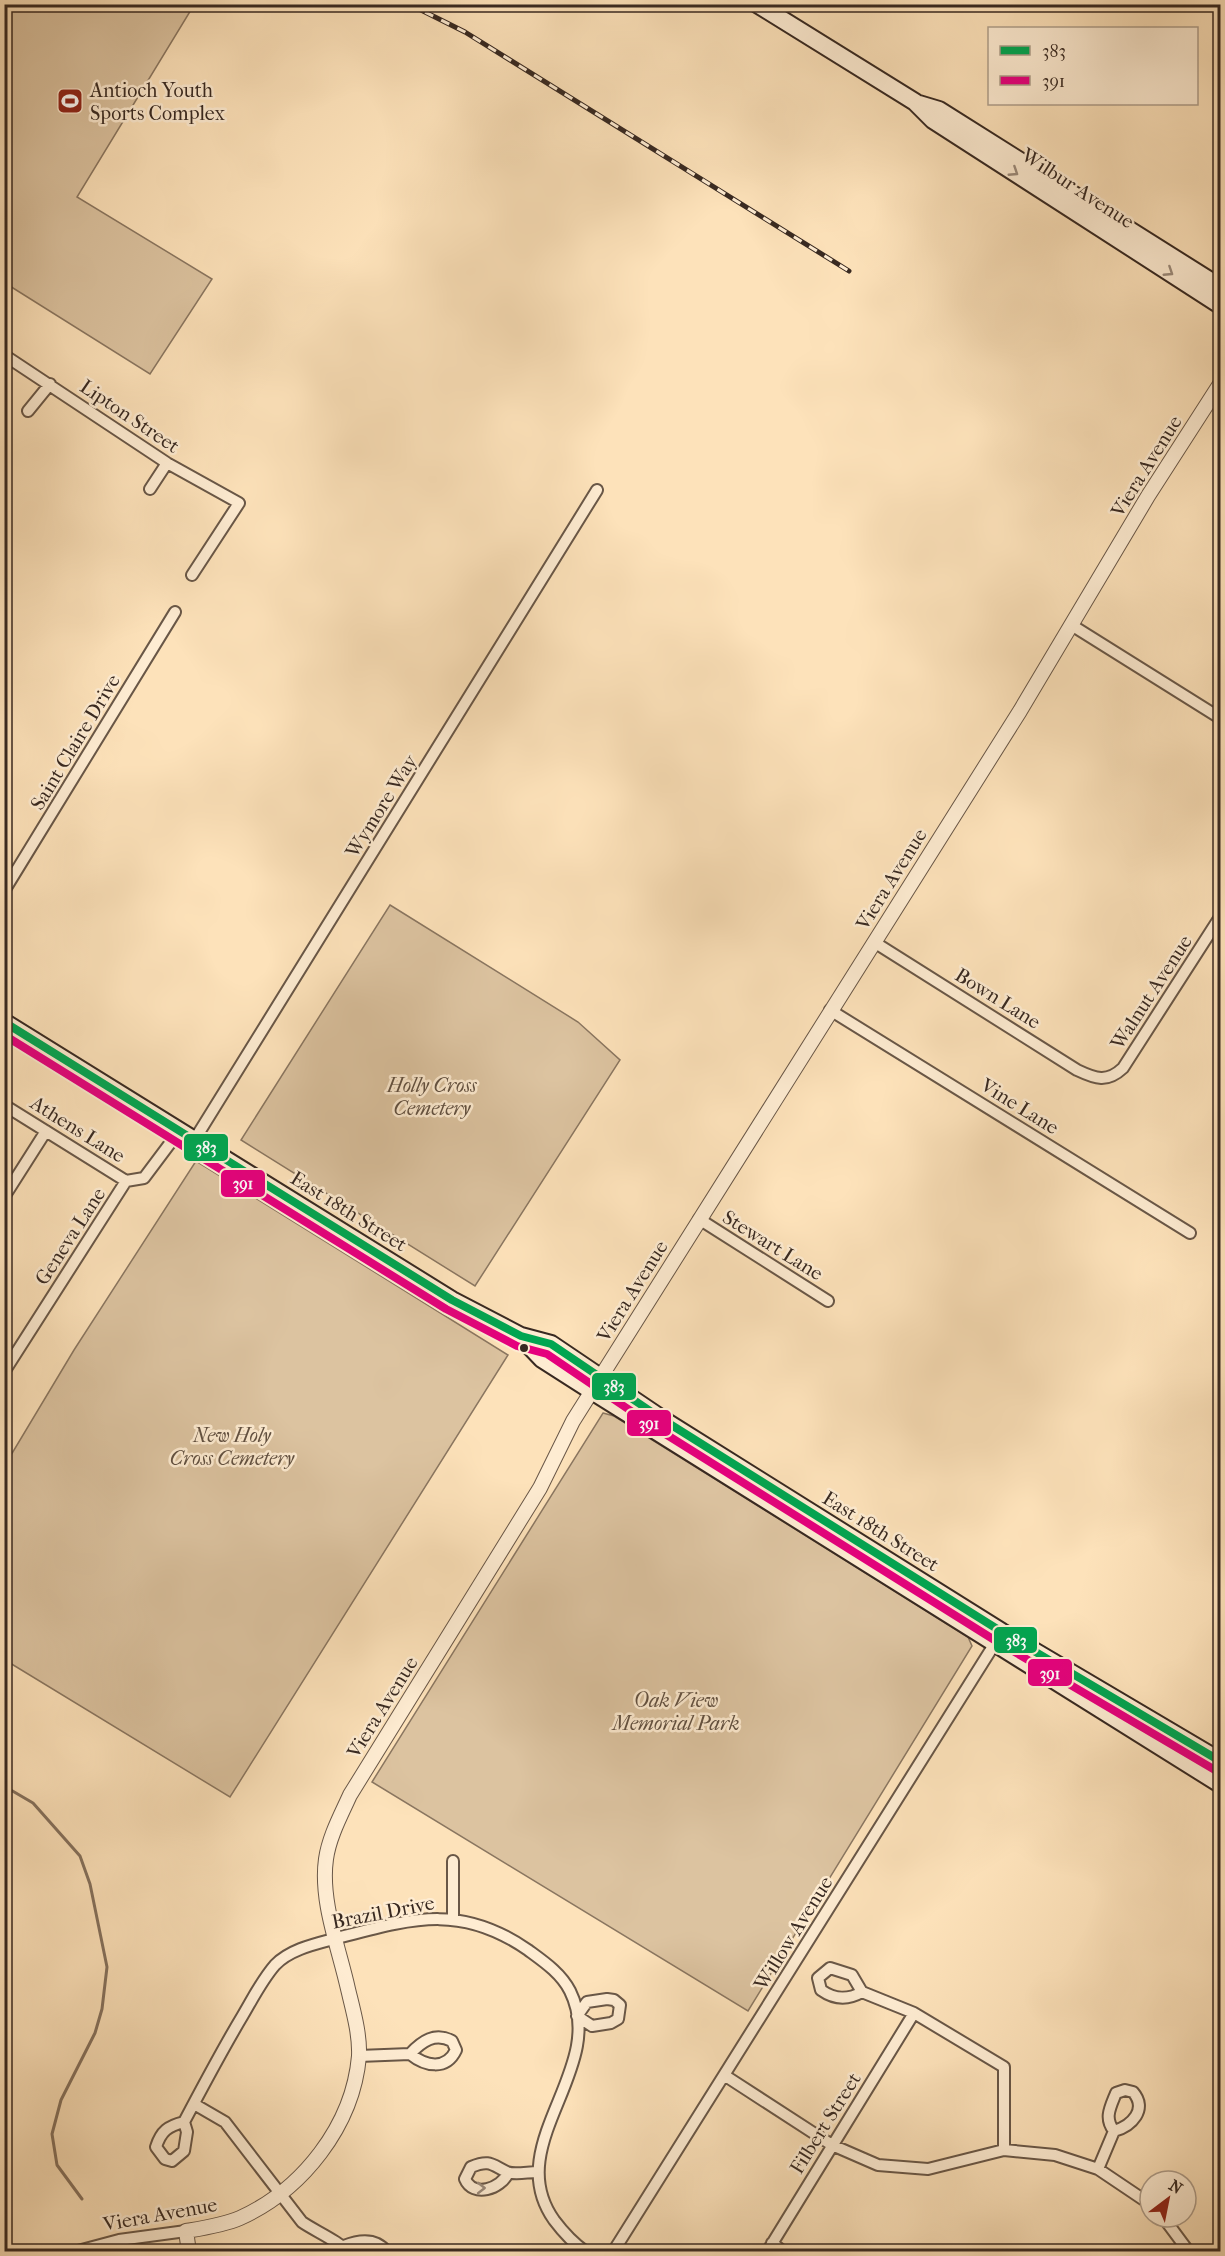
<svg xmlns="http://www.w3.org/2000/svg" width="1225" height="2256" font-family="'IM FELL French Canon',serif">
<rect width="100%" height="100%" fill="#fde2ba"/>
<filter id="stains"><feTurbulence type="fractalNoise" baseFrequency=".00333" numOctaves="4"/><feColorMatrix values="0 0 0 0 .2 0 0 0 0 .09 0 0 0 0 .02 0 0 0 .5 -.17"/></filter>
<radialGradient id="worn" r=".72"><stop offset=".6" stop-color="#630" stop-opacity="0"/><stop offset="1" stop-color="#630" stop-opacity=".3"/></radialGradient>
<path fill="#dcc3a0" stroke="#8a7660" stroke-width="1.5" d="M 4,5 L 194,5 L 77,197 L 212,279 L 150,374 L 5,283 Z
M 390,905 L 578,1022 L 620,1060 L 475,1286 L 241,1140 Z
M 196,1161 L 508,1355 L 230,1797 L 5,1660 L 5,1465 L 74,1350 Z
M 603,1413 L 614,1416 L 968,1637 L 972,1646 L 748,2011 L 372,1782 Z"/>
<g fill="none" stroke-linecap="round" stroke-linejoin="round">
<path stroke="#86725e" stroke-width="3" d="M 4,1786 L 33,1803 L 80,1856 L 90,1884 L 107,1967 L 102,2009 L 95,2033 L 61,2100 L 52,2134 L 57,2165 L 82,2199"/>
<g stroke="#695747" stroke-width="14">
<path id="minor" d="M 4,355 L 167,463 L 239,503 L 192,575
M 28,411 L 50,384
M 150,489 L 167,463
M 1073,626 L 1220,718
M 4,891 L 175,612
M 874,942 L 1077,1070 C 1096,1079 1107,1083 1123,1068 L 1220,917
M 830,1010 L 1190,1233
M 4,1105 L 126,1181 L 144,1178 L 180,1130
M 195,1139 L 597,490
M 4,1197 L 46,1131
M 699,1219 L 828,1301
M 4,1372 L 126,1181
M 453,1918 L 453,1861
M 862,1992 C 848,2000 835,2000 821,1990 L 818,1978 L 830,1968 L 852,1975 L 862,1992 L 914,2013 L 1004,2067 L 1004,2150
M 607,1999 L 614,2000 L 620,2005 L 618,2019 L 611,2023 L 592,2026 L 577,2016 L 587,2002 Z
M 359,2056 L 410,2054 C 425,2066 446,2071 456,2050 L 452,2041 C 435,2032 422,2041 410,2054
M 724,2075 L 832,2145 L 878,2165 L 928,2169 L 1004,2150 L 1055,2155 L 1098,2169 L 1150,2204
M 1125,2090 L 1133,2092 C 1148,2109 1132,2126 1114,2131 C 1104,2118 1110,2108 1116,2093 Z
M 194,2104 L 225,2122 L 302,2222 C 313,2230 341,2242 347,2252
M 184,2122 C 168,2126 161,2131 156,2147 L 165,2159 L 172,2161 L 184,2151 L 187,2132 L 184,2122 C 203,2086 222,2050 243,2015 C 253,1998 262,1980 275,1965 C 291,1948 320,1943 341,1937 C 414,1918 462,1904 528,1950 C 543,1961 561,1973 570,1991 C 609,2069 500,2144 554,2220 C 563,2232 573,2243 586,2252
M 1098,2169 L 1114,2131
M 508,2173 C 501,2189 473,2198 465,2179 L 471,2167 C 490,2159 492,2165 507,2172 C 514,2175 528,2172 537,2172
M 1163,2217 L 1189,2252
M 772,2243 L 784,2252
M 344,2246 C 359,2240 376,2238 387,2252
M 74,2252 L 119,2240 L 186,2231
M 613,2252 L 997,1640
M 767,2252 L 914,2013"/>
</g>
<g stroke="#695747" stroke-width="16">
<path id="tertiary" d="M 189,2252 L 186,2231 C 204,2228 224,2225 240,2218 C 302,2190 353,2126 359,2056 C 360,2034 353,2010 348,1989 C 339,1948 320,1901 326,1859 C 329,1837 341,1815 350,1795 L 540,1488 L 573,1421 L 1020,711 L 1148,496 L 1220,384"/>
</g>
<g stroke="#382921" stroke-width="20">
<path id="secondary" d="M 757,4 L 915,102 L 933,120 L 1220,305
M 919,104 L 939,110 L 1220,287
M 4,1022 L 452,1300 L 521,1336 L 551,1344 L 665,1421 L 1002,1632 L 1220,1761
M 521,1337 L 542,1359 L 592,1391 L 1220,1784"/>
</g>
<use href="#minor" stroke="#feecd2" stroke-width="10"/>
<use href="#tertiary" stroke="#feecd2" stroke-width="14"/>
<use href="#secondary" stroke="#feecd2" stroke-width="16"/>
<g stroke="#382921" stroke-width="5">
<path id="rail" d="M 409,4 L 465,32 L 849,271"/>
</g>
<use href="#rail" stroke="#feecd2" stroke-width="3" stroke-dasharray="9" stroke-linecap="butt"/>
<g stroke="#feecd2" stroke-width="12">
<path id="bus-1" d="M 4,1022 L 452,1300 L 521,1336 L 551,1344 L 665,1421 L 1002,1632 L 1220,1761"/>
</g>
<g stroke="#feecd2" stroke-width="12">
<path id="bus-2" d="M 4,1035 L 446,1309 L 517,1346 L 547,1354 L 659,1430 L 996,1641 L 1215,1770"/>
</g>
<use href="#bus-1" stroke="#00a651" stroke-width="8"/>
<use href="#bus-2" stroke="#e5007d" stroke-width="8"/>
</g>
<defs><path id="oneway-chevron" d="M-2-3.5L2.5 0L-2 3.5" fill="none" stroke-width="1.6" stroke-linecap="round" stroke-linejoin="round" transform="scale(1.5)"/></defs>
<g stroke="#9b8a7a">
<use href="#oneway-chevron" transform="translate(1014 172) rotate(33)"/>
<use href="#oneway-chevron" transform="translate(1169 272) rotate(33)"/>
<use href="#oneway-chevron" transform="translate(481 2188)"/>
</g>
<defs>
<g id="stadium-square" transform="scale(1.35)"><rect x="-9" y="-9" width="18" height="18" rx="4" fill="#8f2418" stroke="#feecd2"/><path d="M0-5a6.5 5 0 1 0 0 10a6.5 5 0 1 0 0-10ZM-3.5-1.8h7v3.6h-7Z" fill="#fff"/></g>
</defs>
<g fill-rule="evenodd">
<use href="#stadium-square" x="70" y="101"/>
</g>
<circle fill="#382921" stroke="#feecd2" stroke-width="2" cx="524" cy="1348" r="5"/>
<g text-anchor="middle" stroke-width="5" stroke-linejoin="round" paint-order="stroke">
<g font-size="20" fill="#382921" stroke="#feecd2" text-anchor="start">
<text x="90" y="97">Antioch Youth<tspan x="90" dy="23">Sports Complex</tspan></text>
</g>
<g font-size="20" fill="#382921" stroke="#feecd2">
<text transform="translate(1078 188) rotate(33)" y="7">Wilbur Avenue</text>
<text transform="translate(130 416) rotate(34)" y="7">Lipton Street</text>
<text transform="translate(1146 466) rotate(-58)" y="7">Viera Avenue</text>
<text transform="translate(75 742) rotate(-59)" y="7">Saint Claire Drive</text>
<text transform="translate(381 806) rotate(-58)" y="7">Wymore Way</text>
<text transform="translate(891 879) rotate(-58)" y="7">Viera Avenue</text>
<text transform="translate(1151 992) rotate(-57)" y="7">Walnut Avenue</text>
<text transform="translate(998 998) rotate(32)" y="7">Bown Lane</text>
<text transform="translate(1020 1106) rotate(32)" y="7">Vine Lane</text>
<text transform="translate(78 1129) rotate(32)" y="7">Athens Lane</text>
<text transform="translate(349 1211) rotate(32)" y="7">East 18th Street</text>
<text transform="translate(70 1236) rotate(-57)" y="7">Geneva Lane</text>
<text transform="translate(773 1245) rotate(32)" y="7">Stewart Lane</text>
<text transform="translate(632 1291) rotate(-58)" y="7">Viera Avenue</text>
<text transform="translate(881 1531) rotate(32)" y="7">East 18th Street</text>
<text transform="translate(382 1707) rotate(-58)" y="7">Viera Avenue</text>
<text transform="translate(383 1912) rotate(-11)" y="7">Brazil Drive</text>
<text transform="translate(793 1933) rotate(-58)" y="7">Willow Avenue</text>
<text transform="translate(825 2123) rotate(-58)" y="7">Filbert Street</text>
<text transform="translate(160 2214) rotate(-10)" y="7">Viera Avenue</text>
</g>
<g font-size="20" font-style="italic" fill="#615041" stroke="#feecd2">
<text x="432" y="1092">Holly Cross<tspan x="432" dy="23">Cemetery</tspan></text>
<text x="232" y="1442">New Holy<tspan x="232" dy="23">Cross Cemetery</tspan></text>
<text x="676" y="1707">Oak View<tspan x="676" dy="23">Memorial Park</tspan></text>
</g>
</g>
<g stroke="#feecd2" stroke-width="2">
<rect x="183" y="1133" width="46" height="29" rx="6" fill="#00a651"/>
<rect x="220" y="1169" width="46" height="29" rx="6" fill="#e5007d"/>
<rect x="591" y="1372" width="46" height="29" rx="6" fill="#00a651"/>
<rect x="626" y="1409" width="46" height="28" rx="6" fill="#e5007d"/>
<rect x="993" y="1626" width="45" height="28" rx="6" fill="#00a651"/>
<rect x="1027" y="1658" width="46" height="29" rx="6" fill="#e5007d"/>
</g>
<g font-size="16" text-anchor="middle" font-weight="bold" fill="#fff">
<text x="206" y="1153">383</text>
<text x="243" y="1189">391</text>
<text x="614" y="1392">383</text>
<text x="649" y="1429">391</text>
<text x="1016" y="1646">383</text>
<text x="1050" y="1679">391</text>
</g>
<rect width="1225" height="2256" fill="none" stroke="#fde2ba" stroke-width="24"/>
<rect x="6" y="6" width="1213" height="2244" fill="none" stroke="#382921" stroke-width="3"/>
<rect x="12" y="12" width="1201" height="2232" fill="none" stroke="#382921" stroke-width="1.5"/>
<rect x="988" y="27" width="210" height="78" fill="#feecd2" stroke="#af9e8b" stroke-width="1.5"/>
<rect x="1000" y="46" width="30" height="9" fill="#00a651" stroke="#af9e8b" stroke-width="1.5"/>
<text x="1042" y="57" font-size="18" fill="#382921">383</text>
<rect x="1000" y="76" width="30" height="9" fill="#e5007d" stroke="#af9e8b" stroke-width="1.5"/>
<text x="1042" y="87" font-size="18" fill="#382921">391</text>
<g transform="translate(1168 2199) rotate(32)"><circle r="28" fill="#feecd2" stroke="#af9e8b" stroke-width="1.5"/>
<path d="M0-4.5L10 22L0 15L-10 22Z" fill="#8f2418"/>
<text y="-9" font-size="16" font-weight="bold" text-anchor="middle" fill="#382921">N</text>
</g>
<rect width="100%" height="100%" filter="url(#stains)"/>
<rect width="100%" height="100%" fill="url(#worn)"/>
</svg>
